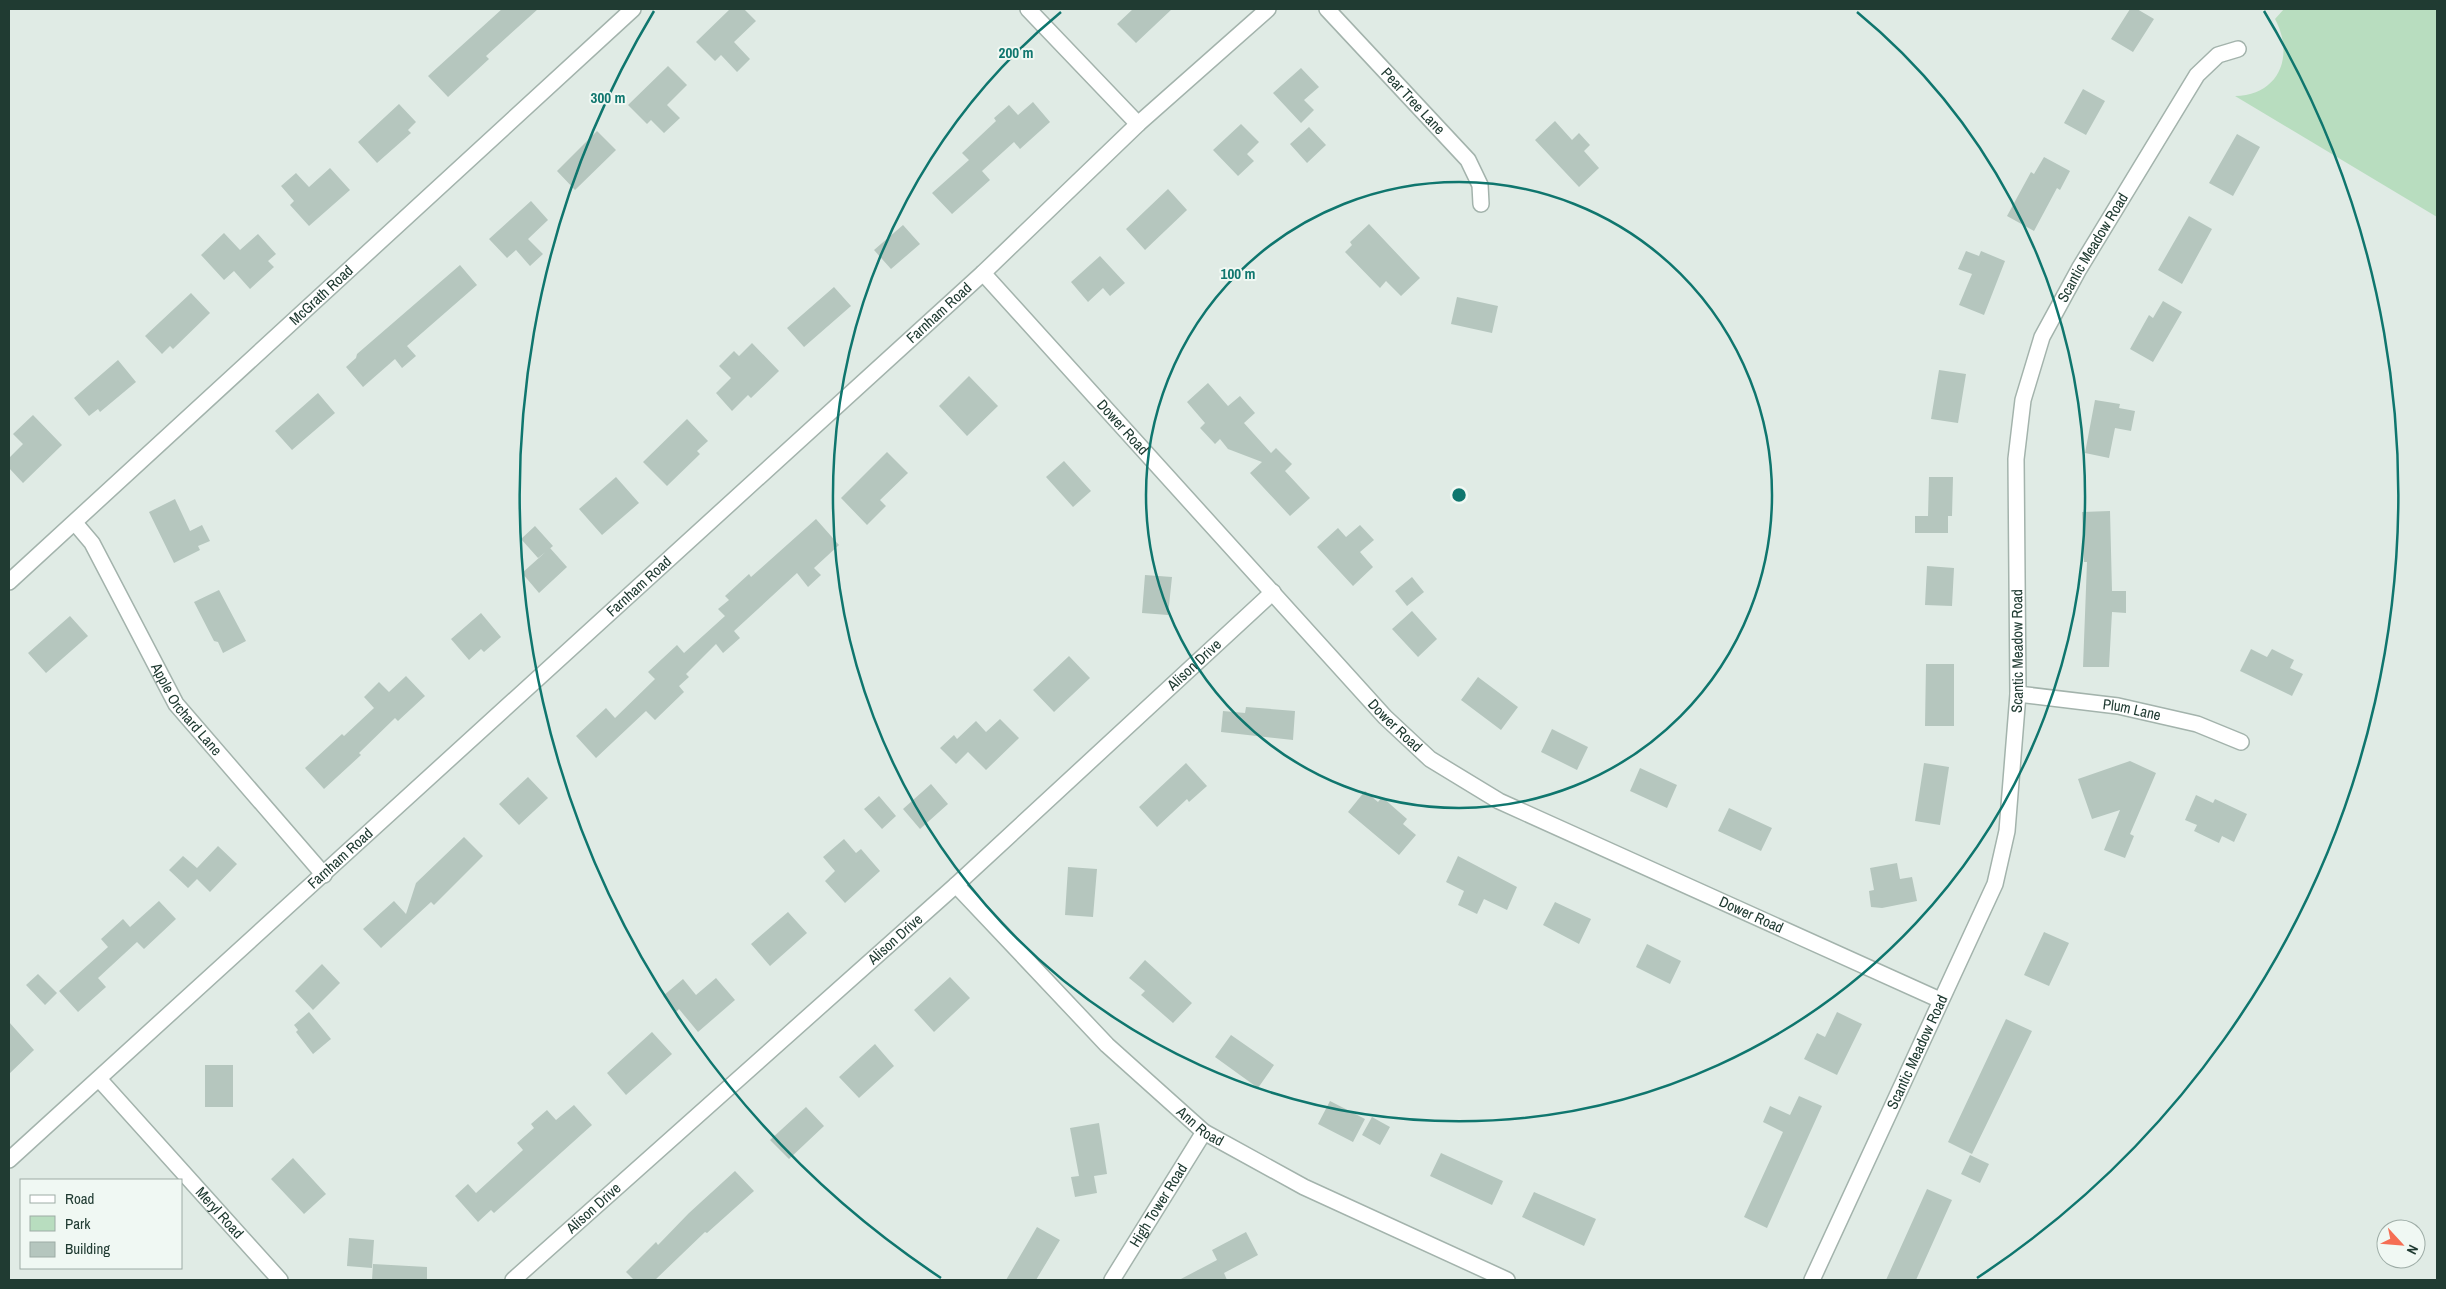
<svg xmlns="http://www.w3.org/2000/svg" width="2446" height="1289" font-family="'Archivo Narrow',sans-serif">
<rect width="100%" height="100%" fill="#e0ebe5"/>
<path fill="#b8ddbf" d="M 2284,9 L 2437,9 L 2437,217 L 2235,96 C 2279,95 2295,56 2275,19 Z"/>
<path fill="#b5c6be" d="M 502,9 L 538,9 L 486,56 L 489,59 L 448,97 L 428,76 Z
M 730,9 L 744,9 L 756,21 L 734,42 L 750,59 L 737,72 L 721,55 L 715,61 L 696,42 Z
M 1133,9 L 1172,9 L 1136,43 L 1117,24 Z
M 2130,9 L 2137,9 L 2154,19 L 2133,52 L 2111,39 Z
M 668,66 L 687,85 L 667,105 L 680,118 L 664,133 L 651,120 L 647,124 L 628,105 Z
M 1301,68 L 1319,87 L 1304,100 L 1314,110 L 1301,123 L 1273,93 Z
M 2083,89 L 2105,101 L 2086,135 L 2064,123 Z
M 1033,102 L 1050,122 L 1020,149 L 1014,142 L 982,171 L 990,180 L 952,214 L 932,193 L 969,160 L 962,153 L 996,121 L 994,118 L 1009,105 L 1018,115 Z
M 399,104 L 416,122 L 408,130 L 411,133 L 377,163 L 358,142 Z
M 1555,121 L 1572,140 L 1579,133 L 1590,145 L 1584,151 L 1599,168 L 1579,187 L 1535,140 Z
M 1241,124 L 1259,142 L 1247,154 L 1254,161 L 1238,176 L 1213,150 Z
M 1309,127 L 1326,145 L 1307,163 L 1290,144 Z
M 597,131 L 616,150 L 575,190 L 557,171 Z
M 2237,134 L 2260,147 L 2233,196 L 2209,183 Z
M 2044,157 L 2070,171 L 2060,190 L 2057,188 L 2034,231 L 2007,216 L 2031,172 L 2034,174 Z
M 330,168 L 350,190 L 309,226 L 290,205 L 294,201 L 281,186 L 296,173 L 309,187 Z
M 1168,189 L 1187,210 L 1145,250 L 1126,229 Z
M 531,201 L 548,220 L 528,239 L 543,254 L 530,266 L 516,250 L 507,258 L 489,239 Z
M 2189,216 L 2212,229 L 2182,284 L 2158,270 Z
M 1369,224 L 1420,278 L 1401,296 L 1386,281 L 1380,288 L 1345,252 L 1352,245 L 1350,242 Z
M 903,225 L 920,244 L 891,269 L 874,250 Z
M 224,233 L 240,250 L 258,234 L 276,254 L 268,261 L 274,267 L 250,289 L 234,271 L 224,280 L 201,255 Z
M 1966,251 L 1979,256 L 1981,251 L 2005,261 L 1984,315 L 1959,305 L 1972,274 L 1958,269 Z
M 1100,256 L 1125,283 L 1110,296 L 1103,288 L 1088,302 L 1071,282 Z
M 460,265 L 477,285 L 407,346 L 416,356 L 402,368 L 395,359 L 363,387 L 346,367 L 356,358 L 357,354 Z
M 834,287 L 851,306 L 804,347 L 787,328 Z
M 191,293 L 210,313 L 173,349 L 170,346 L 162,354 L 145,336 Z
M 1457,297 L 1498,306 L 1492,333 L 1451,324 Z
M 2163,301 L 2182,312 L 2153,362 L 2130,349 L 2149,315 L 2153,318 Z
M 752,343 L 779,371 L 751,398 L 748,395 L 732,411 L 716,393 L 731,378 L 719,366 L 734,351 L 739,356 Z
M 118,360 L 136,382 L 100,412 L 98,409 L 89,416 L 74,398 Z
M 1939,370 L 1966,374 L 1958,423 L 1931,419 Z
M 969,376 L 998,406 L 967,436 L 939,406 Z
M 1208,383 L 1228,406 L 1240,396 L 1255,413 L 1244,423 L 1271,453 L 1276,448 L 1292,464 L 1285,471 L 1310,498 L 1290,516 L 1250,473 L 1262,462 L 1228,449 L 1220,439 L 1215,444 L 1200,428 L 1205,423 L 1187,402 Z
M 318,393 L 335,413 L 292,450 L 275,431 Z
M 2095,400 L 2120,404 L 2119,408 L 2135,411 L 2131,431 L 2115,428 L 2109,458 L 2085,453 Z
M 33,415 L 62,445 L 23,483 L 9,468 L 9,458 L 23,444 L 13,434 Z
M 687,419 L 708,441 L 697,451 L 700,454 L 667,486 L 643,462 Z
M 887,452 L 908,473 L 880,500 L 886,506 L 867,525 L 841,498 Z
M 1064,461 L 1091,491 L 1073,507 L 1046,477 Z
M 616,477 L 639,503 L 602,535 L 579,509 Z
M 1929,477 L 1953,477 L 1952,516 L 1948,516 L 1948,533 L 1915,533 L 1915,516 L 1928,516 Z
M 175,499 L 190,531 L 202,525 L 210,541 L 198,546 L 200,550 L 174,563 L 149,512 Z
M 2110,511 L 2112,591 L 2126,591 L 2126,613 L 2112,612 L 2109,667 L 2083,667 L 2087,562 L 2084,562 L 2082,512 Z
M 816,519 L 839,545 L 814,568 L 821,575 L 808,587 L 797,573 L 734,631 L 740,638 L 723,653 L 716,644 L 686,674 L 689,677 L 679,686 L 684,692 L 655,720 L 646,711 L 596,758 L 576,736 L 606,708 L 615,718 L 655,679 L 648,672 L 677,645 L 684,653 L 725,616 L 718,609 L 729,600 L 725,596 L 749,574 L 751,577 Z
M 1360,525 L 1374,540 L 1360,552 L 1373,567 L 1353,586 L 1317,547 L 1338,528 L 1346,537 Z
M 535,526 L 553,546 L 538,558 L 521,539 Z
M 550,548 L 567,567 L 539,593 L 522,573 Z
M 1927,566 L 1954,568 L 1952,606 L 1925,605 Z
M 1145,575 L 1172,577 L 1168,615 L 1142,613 Z
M 1412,577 L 1424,592 L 1407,606 L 1395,591 Z
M 219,590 L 246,641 L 223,653 L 218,642 L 214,641 L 194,602 Z
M 1412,611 L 1437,639 L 1418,657 L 1392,629 Z
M 481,613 L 501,637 L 484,652 L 481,649 L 469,660 L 451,639 Z
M 70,616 L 88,636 L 46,673 L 28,653 Z
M 2251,649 L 2267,657 L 2272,649 L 2294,660 L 2290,668 L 2303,674 L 2292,696 L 2240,671 Z
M 1069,656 L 1090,678 L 1054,712 L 1033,690 Z
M 1926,664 L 1954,664 L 1954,726 L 1925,726 Z
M 406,676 L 425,696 L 398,721 L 395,718 L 359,753 L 361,755 L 324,789 L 305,768 L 342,734 L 344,736 L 374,708 L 364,697 L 379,682 L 389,692 Z
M 1478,677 L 1518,707 L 1501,730 L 1461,700 Z
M 1246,707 L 1295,711 L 1293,740 L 1221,732 L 1223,711 L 1245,713 Z
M 1000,719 L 1019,738 L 986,770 L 968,752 L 956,764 L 940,748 L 954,735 L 957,739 L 976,721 L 986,732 Z
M 1552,729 L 1588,747 L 1577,770 L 1541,752 Z
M 2130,761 L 2156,773 L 2130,834 L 2134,836 L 2125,858 L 2104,850 L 2120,810 L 2092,819 L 2078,779 Z
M 1186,763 L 1207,786 L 1189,802 L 1187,799 L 1157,827 L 1139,807 Z
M 1924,763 L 1949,767 L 1940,825 L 1915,821 Z
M 1640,768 L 1677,785 L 1667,808 L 1630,791 Z
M 528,777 L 548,798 L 519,825 L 499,804 Z
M 931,784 L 948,804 L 920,829 L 903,809 Z
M 1365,791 L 1378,802 L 1382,797 L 1407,819 L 1403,824 L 1416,835 L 1399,855 L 1348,812 Z
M 2196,795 L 2213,803 L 2215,799 L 2247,814 L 2234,842 L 2222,836 L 2219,843 L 2194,831 L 2197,825 L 2185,820 Z
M 879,796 L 896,816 L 882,829 L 864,809 Z
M 1729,808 L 1772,828 L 1761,851 L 1718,831 Z
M 464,837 L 483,856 L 434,905 L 431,902 L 381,948 L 363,929 L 394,901 L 406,914 L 416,883 Z
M 844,839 L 856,853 L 861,849 L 880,871 L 845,903 L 825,881 L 835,871 L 823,857 Z
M 218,846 L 237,864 L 210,892 L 197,879 L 188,888 L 169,870 L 183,856 L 197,868 Z
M 1458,856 L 1517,887 L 1507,910 L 1484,899 L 1477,914 L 1458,905 L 1464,891 L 1446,882 Z
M 1897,863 L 1900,879 L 1912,877 L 1917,901 L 1882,908 L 1871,907 L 1869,891 L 1874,890 L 1870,868 Z
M 1068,867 L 1097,869 L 1093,917 L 1065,915 Z
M 159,901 L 176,919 L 144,949 L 137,942 L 98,978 L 106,987 L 78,1012 L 59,991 L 108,947 L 101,939 L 123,919 L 130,927 Z
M 1555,902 L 1591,919 L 1579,944 L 1543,925 Z
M 788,912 L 807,933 L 770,966 L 751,944 Z
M 2044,932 L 2069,943 L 2049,986 L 2024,975 Z
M 1647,944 L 1681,961 L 1670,984 L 1636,967 Z
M 1145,960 L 1192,1003 L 1173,1023 L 1141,995 L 1145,991 L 1129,978 Z
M 322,964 L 340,983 L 313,1010 L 295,991 Z
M 38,974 L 57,993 L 45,1005 L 26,985 Z
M 950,977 L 970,998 L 934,1032 L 914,1010 Z
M 716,978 L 735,1000 L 698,1032 L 679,1009 L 676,1012 L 663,996 L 683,979 L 696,995 Z
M 309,1012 L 331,1039 L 313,1054 L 296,1032 L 298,1030 L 294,1025 Z
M 1837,1012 L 1862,1024 L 1837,1075 L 1804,1059 L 1817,1033 L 1825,1037 Z
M 2006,1019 L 2032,1031 L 1972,1154 L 1948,1142 Z
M 9,1022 L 34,1050 L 9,1074 Z
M 652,1032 L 672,1054 L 626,1095 L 607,1073 Z
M 1231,1035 L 1274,1065 L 1258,1088 L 1215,1057 Z
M 875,1044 L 894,1066 L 859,1098 L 839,1077 Z
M 205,1065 L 233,1065 L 233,1107 L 205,1107 Z
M 1799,1096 L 1822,1106 L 1767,1228 L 1744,1217 L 1783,1132 L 1763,1122 L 1770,1106 L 1790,1115 Z
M 1330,1101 L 1365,1119 L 1353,1142 L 1318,1124 Z
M 574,1105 L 592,1125 L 494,1213 L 491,1210 L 478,1222 L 455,1196 L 468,1184 L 476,1193 L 523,1150 L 517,1143 L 534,1128 L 531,1124 L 547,1110 L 556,1120 Z
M 806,1107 L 824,1126 L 789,1159 L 770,1140 Z
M 1372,1117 L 1390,1127 L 1380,1145 L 1362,1135 Z
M 1099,1123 L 1107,1174 L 1094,1176 L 1097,1193 L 1075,1197 L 1071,1177 L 1079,1176 L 1070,1128 Z
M 1441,1153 L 1503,1181 L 1492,1205 L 1430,1176 Z
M 1970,1155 L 1989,1164 L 1980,1183 L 1961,1174 Z
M 293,1158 L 326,1194 L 304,1214 L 271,1179 Z
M 735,1171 L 754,1191 L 707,1233 L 705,1232 L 655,1280 L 634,1280 L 626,1272 L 656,1242 L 658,1245 L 689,1213 Z
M 1927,1189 L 1952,1200 L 1916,1280 L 1886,1280 Z
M 1534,1192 L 1596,1219 L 1584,1246 L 1522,1217 Z
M 1037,1227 L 1060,1240 L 1036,1280 L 1006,1280 Z
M 1246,1232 L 1258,1255 L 1224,1273 L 1227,1280 L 1179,1280 L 1217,1260 L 1212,1250 Z
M 349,1238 L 374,1240 L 372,1268 L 347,1266 Z
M 373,1264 L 427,1267 L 427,1280 L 372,1280 Z"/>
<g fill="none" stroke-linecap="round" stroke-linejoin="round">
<g stroke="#a3b3ac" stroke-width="18">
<g id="minor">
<path d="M 1028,9 L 1138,124"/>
<path id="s1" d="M 1327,9 L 1468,160 L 1480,185 L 1481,204"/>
<path id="s2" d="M 983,273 L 1385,717 L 1430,759 L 1499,801 L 1940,1000"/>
<path id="s3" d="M 75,523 L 92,543 L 176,704 L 324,875"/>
<path id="s4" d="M 9,582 L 633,9"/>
<path id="s5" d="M 2018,694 L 2118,706 L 2197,724 L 2241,742"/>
<path id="s6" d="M 956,885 L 1107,1045 L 1204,1132 L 1304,1187 L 1507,1280"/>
<path id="s7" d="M 99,1079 L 280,1280"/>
<path id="s8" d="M 9,1160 L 983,273 L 1138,124 L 1268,9"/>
<path id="s9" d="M 513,1280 L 956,885 L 1273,592"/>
<path id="s10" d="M 1112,1280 L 1204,1132"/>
<path id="s11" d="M 1812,1280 L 1995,884 L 2007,831 L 2018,694 L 2016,459 L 2023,400 L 2042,337 L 2079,269 L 2197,75 L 2218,55 L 2238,49"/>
</g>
</g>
<use href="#minor" stroke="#fff" stroke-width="15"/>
</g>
<g fill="none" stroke="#0f766e" stroke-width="2.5">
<circle cx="1459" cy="495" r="313"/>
<path d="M1857 12A626 626 0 1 1 1061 12"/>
<path d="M941 1278A939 939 0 0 1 654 11M2264 11A939 939 0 0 1 1977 1278"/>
</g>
<g text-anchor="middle" stroke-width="4" stroke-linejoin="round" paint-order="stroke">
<g font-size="15" fill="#203b32" stroke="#f0f8f3">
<text dy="5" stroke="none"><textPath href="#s1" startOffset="126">Pear Tree Lane</textPath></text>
<text dy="5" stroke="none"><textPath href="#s11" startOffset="1091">Scantic Meadow Road</textPath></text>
<text dy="5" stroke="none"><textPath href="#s4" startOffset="424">McGrath Road</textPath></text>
<text dy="5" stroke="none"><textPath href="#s8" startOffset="1258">Farnham Road</textPath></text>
<text dy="5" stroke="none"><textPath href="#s2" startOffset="208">Dower Road</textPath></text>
<text dy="5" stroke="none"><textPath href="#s8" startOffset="852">Farnham Road</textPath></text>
<text dy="5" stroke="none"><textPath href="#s11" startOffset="671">Scantic Meadow Road</textPath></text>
<text dy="5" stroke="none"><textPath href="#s9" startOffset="918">Alison Drive</textPath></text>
<text dy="5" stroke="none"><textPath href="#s3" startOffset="218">Apple Orchard Lane</textPath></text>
<text dy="5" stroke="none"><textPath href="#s5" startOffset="115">Plum Lane</textPath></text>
<text dy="5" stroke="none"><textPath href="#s2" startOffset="612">Dower Road</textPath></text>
<text dy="5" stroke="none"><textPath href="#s8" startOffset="448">Farnham Road</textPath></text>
<text dy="5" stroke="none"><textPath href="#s2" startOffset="1018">Dower Road</textPath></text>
<text dy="5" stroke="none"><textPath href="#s9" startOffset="512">Alison Drive</textPath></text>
<text dy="5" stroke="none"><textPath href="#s11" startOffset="251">Scantic Meadow Road</textPath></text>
<text dy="5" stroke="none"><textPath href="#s6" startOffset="344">Ann Road</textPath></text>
<text dy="5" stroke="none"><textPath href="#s10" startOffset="88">High Tower Road</textPath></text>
<text dy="5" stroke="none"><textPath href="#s9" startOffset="108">Alison Drive</textPath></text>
<text dy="5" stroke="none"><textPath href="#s7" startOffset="180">Meryl Road</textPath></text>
</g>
</g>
<circle cx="1459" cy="495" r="8" fill="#0f766e" stroke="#f0f8f3" stroke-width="2.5"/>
<g font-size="15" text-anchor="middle" font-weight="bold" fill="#0f766e" stroke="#f0f8f3" stroke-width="4" stroke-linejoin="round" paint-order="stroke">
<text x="1016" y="58">200 m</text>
<text x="608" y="103">300 m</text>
<text x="1238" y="279">100 m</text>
</g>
<rect width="2446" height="1289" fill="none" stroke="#203b32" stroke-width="20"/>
<rect x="20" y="1179" width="162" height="90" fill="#f0f8f3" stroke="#9daca6"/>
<rect x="30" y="1195" width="25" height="8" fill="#ffffff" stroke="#9daca6"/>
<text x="65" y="1204" font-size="15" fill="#203b32">Road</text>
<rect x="30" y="1216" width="25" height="15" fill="#b8ddbf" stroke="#9daca6"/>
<text x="65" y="1229" font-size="15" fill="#203b32">Park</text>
<rect x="30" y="1242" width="25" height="15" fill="#b5c6be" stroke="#9daca6"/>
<text x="65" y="1254" font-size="15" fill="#203b32">Building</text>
<g transform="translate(2401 1244) rotate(116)"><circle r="24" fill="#f0f8f3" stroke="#9daca6"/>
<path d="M0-4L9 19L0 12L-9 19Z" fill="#f56e54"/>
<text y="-8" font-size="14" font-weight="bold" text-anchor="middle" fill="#203b32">N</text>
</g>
</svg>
